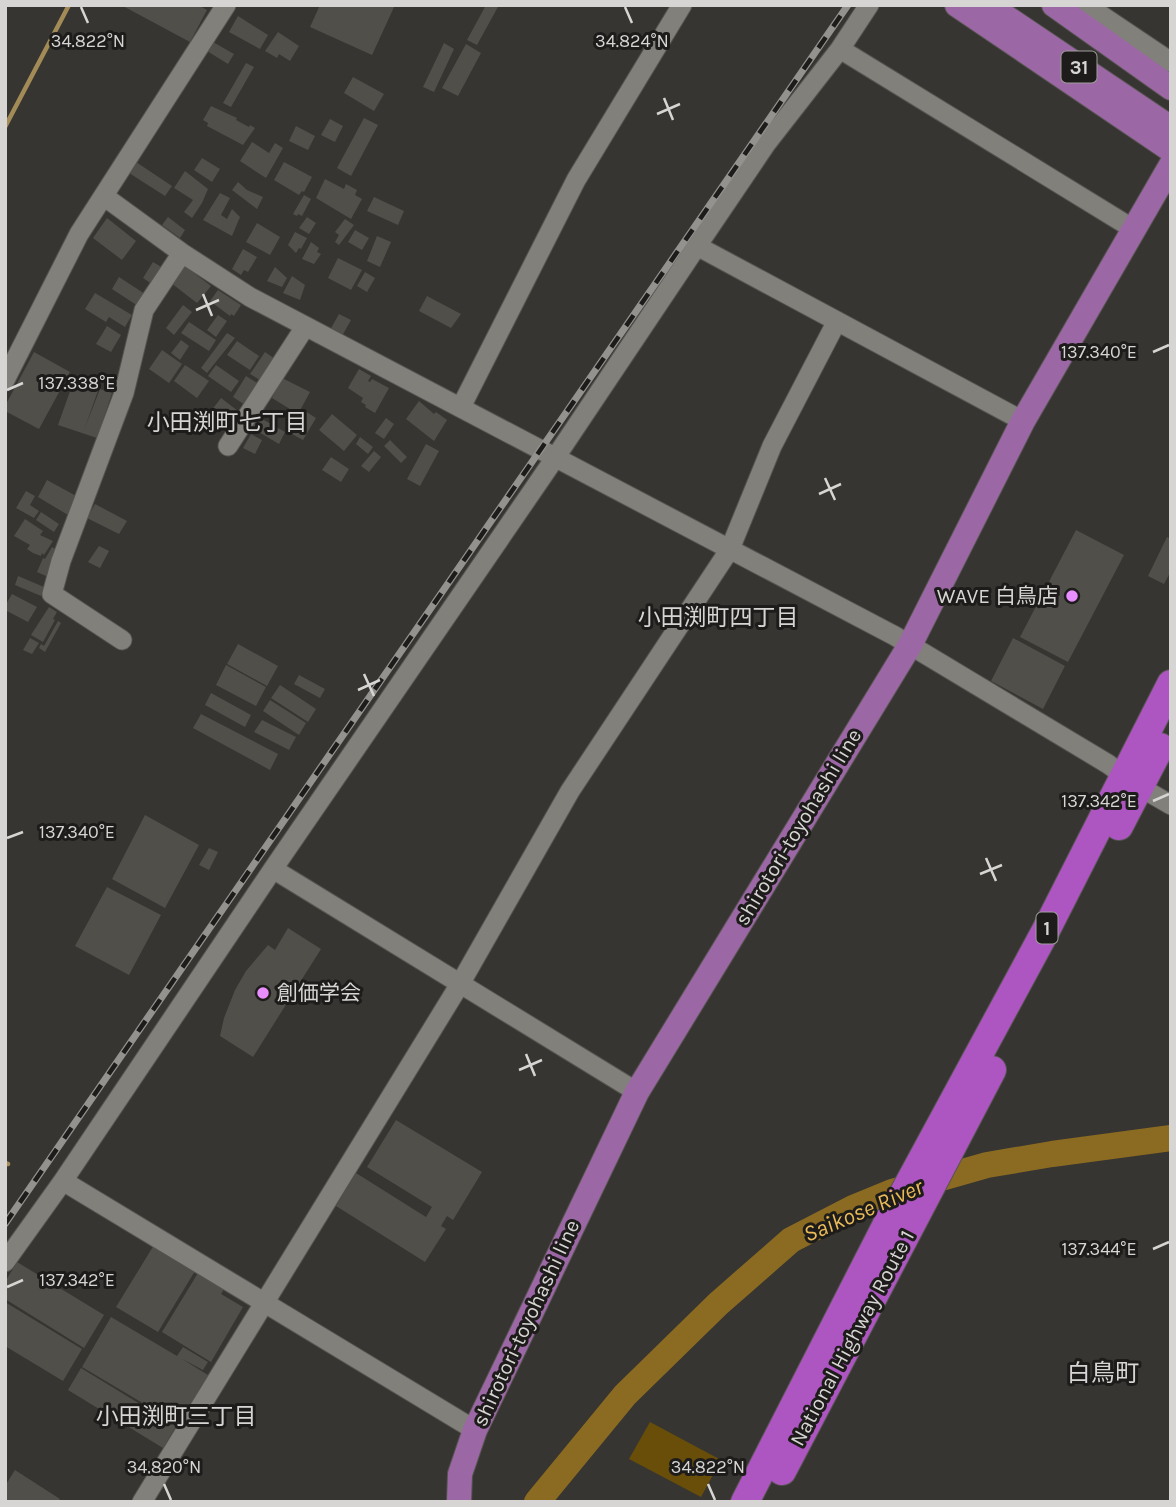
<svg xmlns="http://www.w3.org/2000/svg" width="1176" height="1507" font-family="Karla,'Noto Sans JP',sans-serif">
<rect width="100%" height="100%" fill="#373531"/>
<path fill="#694e0a" d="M 650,1422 L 721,1460 L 701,1497 L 629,1459 Z"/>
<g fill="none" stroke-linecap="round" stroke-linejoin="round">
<path stroke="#a28b56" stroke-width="4.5" d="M 5,127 L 69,5
M 5,1163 L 8,1164"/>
<path stroke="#8b6b21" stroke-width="26" d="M 537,1502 L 625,1395 L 718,1304 L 791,1240 L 853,1208 L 892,1192 L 987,1165 L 1052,1154 L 1171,1138"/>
</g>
<path fill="#514f4a" d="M 121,5 L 198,5 L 207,10 L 190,42 Z
M 320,5 L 395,5 L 372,55 L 310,27 Z
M 486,5 L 499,5 L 477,45 L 467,40 Z
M 238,16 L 268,35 L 260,49 L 229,32 Z
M 278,32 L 299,46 L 290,61 L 279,54 L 277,58 L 265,51 Z
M 213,42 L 234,54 L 228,64 L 207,51 Z
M 444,43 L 454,49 L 434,92 L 423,87 Z
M 466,44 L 481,53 L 458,96 L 442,88 Z
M 246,63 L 254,67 L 231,107 L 223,103 Z
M 353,77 L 384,94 L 374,111 L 344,93 Z
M 211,106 L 237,118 L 236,120 L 249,127 L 250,125 L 255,128 L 243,145 L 207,126 L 208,123 L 203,120 Z
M 364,118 L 378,125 L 351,176 L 337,168 Z
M 330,119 L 343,126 L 335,142 L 321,135 Z
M 296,126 L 315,136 L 308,150 L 289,141 Z
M 252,142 L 269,153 L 275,143 L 283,148 L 266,178 L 240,161 Z
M 202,158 L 220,169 L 212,182 L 194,170 Z
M 136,162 L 172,186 L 165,196 L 129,173 Z
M 284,162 L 312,177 L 304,192 L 302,191 L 299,195 L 274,180 Z
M 185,171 L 208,189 L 202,203 L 192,218 L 184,212 L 193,200 L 174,188 Z
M 325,179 L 344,189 L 346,184 L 357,190 L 355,195 L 362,199 L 351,219 L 316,198 Z
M 238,182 L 247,190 L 263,197 L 257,209 L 232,190 Z
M 220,193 L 230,198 L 221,215 L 227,219 L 232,209 L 240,217 L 232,236 L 203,220 Z
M 304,195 L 311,199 L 302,216 L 298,214 L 297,216 L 293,214 Z
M 374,197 L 404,211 L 398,225 L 367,211 Z
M 168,217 L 185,230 L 180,238 L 162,225 Z
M 307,217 L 316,223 L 309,234 L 299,228 Z
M 107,218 L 136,241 L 122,260 L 93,238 Z
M 345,219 L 354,225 L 339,245 L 335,242 L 339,235 L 335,232 Z
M 257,223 L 280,237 L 270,255 L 246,242 Z
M 355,230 L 369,238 L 362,250 L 348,242 Z
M 295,232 L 307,238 L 301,249 L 299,248 L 296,253 L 288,245 Z
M 377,236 L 391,242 L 380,267 L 367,261 Z
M 311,242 L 319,248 L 317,252 L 321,254 L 314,264 L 302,259 Z
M 243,249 L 257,257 L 248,272 L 244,270 L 241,275 L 232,269 Z
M 338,258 L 362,270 L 351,290 L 328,278 Z
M 153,262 L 163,268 L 152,284 L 143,278 Z
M 185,266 L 211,286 L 197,303 L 171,283 Z
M 275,267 L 287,278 L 282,287 L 267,281 Z
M 365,272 L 375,278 L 367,292 L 357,286 Z
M 292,276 L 305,285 L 300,300 L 283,293 Z
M 119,277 L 145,294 L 138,306 L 112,289 Z
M 218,290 L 241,305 L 234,316 L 231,314 L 230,316 L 210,301 Z
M 95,293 L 132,315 L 125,327 L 109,317 L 106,322 L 85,309 Z
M 427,296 L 461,314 L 451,328 L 419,311 Z
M 183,305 L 192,312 L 174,335 L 166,328 Z
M 339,314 L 351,320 L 342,336 L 330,330 Z
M 218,315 L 227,321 L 216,337 L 207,330 Z
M 189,322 L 216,340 L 209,351 L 181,333 Z
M 107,326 L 121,335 L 111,352 L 96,344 Z
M 227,333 L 235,338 L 207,373 L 201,368 Z
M 181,340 L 189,346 L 180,360 L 171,353 Z
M 237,341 L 259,356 L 250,370 L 227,355 Z
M 162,350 L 182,364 L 169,383 L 149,369 Z
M 34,352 L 70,372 L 39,429 L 5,411 L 5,406 Z
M 265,352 L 275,359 L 260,380 L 250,374 Z
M 185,365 L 209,381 L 197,398 L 174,381 Z
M 216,365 L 239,381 L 231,392 L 208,376 Z
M 359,369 L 371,376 L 368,381 L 370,382 L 372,379 L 389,388 L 375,413 L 365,407 L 366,405 L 361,402 L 363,398 L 348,388 Z
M 246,376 L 259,384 L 245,405 L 233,397 Z
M 282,378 L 310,392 L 298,414 L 272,398 Z
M 74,380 L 99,388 L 84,430 L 100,389 L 112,393 L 97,438 L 58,425 Z
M 221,398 L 242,414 L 232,426 L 211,411 Z
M 419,401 L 434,414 L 436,412 L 447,420 L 434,441 L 406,419 Z
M 305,411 L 316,418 L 303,440 L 290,433 L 300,416 L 302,417 Z
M 332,414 L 357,435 L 344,451 L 319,430 Z
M 257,416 L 285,432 L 279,444 L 250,427 Z
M 386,418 L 394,424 L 384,439 L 375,433 Z
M 251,434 L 262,440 L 255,454 L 243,448 Z
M 360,437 L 373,447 L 368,454 L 356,444 Z
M 390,440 L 407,457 L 401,463 L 384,446 Z
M 426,444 L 439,451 L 420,486 L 407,479 Z
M 374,451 L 381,457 L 369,472 L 361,466 Z
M 331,457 L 349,469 L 341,482 L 322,470 Z
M 47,480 L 78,497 L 68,515 L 38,497 Z
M 26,491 L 35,496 L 30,505 L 39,511 L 34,518 L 16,508 Z
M 95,504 L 127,521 L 119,534 L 87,518 Z
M 41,512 L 59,524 L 54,532 L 36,520 Z
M 25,519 L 43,531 L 40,535 L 53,541 L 44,555 L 42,553 L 41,556 L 33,553 L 27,549 L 30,545 L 14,536 Z
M 1076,530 L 1124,555 L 1068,662 L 1020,637 Z
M 1167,537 L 1171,539 L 1171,571 L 1164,584 L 1148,576 Z
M 99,546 L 109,551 L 100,568 L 88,562 Z
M 52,547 L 57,550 L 48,577 L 37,572 L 43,558 L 45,559 Z
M 18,576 L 44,587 L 41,596 L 15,585 Z
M 12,594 L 37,607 L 28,622 L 5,610 L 5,606 Z
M 49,607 L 57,612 L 53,619 L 55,620 L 43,642 L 31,635 Z
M 58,621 L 61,623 L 45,652 L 39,648 L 41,644 L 44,646 Z
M 30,638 L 39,643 L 32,654 L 23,650 Z
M 1013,638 L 1065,666 L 1043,709 L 991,681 Z
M 238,644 L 278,666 L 267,686 L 227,664 Z
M 226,665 L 266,687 L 256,706 L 216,685 Z
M 299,675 L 325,689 L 320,698 L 294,684 Z
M 280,685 L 316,709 L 308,722 L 271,698 Z
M 211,693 L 251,715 L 245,727 L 205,705 Z
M 270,700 L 306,723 L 299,735 L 263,711 Z
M 201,714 L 278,754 L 270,770 L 193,728 Z
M 262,720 L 296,737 L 289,750 L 254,732 Z
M 145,815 L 199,845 L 165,908 L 112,879 Z
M 209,848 L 218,852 L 209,870 L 199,865 Z
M 107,887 L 161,915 L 129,975 L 75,946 Z
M 288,928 L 321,949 L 253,1057 L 220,1036 L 224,1018 L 235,990 L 246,971 L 268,945 L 275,950 Z
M 396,1120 L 482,1172 L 453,1220 L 447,1216 L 441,1226 L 446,1229 L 425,1262 L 336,1206 L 356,1173 L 426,1217 L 432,1207 L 367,1167 Z
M 154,1245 L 195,1271 L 158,1332 L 116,1307 Z
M 17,1262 L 104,1315 L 84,1348 L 5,1299 L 5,1282 Z
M 198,1273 L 224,1289 L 221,1294 L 243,1307 L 211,1362 L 162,1332 Z
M 5,1302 L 82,1349 L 63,1381 L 5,1346 Z
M 111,1317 L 177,1356 L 183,1347 L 208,1362 L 203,1370 L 182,1359 L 208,1375 L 178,1424 L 82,1367 Z
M 81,1368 L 176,1426 L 163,1448 L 68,1390 Z
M 15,1470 L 60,1499 L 58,1502 L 5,1502 L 5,1486 Z"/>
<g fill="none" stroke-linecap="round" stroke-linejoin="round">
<g stroke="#565451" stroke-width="21">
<path id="minor" d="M 869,5 L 840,49 L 1135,230
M 1086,5 L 1171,62
M 840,49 L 766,144 L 697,246 L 1023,421
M 105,197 L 182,253 L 250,297 L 895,636 L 1108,764 L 1140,787 L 1171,805
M 5,380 L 79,234 L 226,5
M 461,407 L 576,180 L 682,5
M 228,446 L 305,327
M 122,640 L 52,594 L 61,561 L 124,393 L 144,310 L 182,253
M 273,869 L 637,1092
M 5,1262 L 63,1181
M 475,1430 L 63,1181 L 273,869 L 555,458 L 697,246
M 142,1502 L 460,984 L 570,791 L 730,549 L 772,446 L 837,321"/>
</g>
<g stroke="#565451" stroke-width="26">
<path id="major" d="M 957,5 L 1171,150
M 988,5 L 1171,128
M 1054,5 L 1171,88
M 459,1502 L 460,1474 L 475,1430 L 637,1092 L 910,645 L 1023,421 L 1171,165"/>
</g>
<g stroke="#565451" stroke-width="30">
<path id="highway" d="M 1119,826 L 1160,747
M 782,1471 L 992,1070
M 745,1502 L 886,1226 L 1044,934 L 1171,684"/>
</g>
<use href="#minor" stroke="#82807b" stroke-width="19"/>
<use href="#major" stroke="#9c67a5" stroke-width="24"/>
<use href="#highway" stroke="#ad56c1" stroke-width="28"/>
<g stroke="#94928f" stroke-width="7">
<path id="rail" d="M 5,1224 L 848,5"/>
</g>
<use href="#rail" stroke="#1d1c1b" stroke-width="4.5" stroke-dasharray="13" stroke-linecap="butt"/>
</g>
<path fill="none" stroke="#d7d5d3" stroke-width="2.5" d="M 81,7 L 88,23M 625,7 L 632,23M 664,98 L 673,120M 657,114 L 680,104M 203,294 L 212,316M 196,310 L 219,300M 1153,352 L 1169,345M 7,390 L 23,383M 825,478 L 835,500M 819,494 L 841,484M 364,674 L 374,696M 358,690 L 380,680M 1153,801 L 1169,794M 7,838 L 23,832M 986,858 L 996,881M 980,874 L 1002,865M 526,1054 L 535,1076M 519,1070 L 542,1060M 1153,1249 L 1169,1242M 7,1287 L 23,1280M 164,1484 L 171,1500M 708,1484 L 715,1500"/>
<g fill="#e98efe" stroke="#1d1c1b" stroke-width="2.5">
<circle cx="1072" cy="596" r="7"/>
<circle cx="263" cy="993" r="7"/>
</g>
<g text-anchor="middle" stroke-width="6" stroke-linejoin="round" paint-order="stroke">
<g fill="#1d1c1b" stroke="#9f9e9c" stroke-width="2">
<rect x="1061.5" y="51.5" width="35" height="31" rx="5"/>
<rect x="1036.5" y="912.5" width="21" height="31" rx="5"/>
</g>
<g font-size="19" font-weight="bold" fill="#d7d5d3">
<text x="1079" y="74">31</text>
<text x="1047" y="935">1</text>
</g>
<g font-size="21" fill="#d7d5d3" stroke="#1d1c1b" text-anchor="end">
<text x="1058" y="603">WAVE 白鳥店</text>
<text x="277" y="1000" text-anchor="start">創価学会</text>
</g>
<g font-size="21" fill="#d7d5d3" stroke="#1d1c1b">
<text transform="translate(798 827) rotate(-59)" y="7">shirotori-toyohashi line</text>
<text transform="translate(526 1323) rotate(-65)" y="7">shirotori-toyohashi line</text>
<text transform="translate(852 1338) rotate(-62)" y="7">National Highway Route 1</text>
</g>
<g font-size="23" fill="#d7d5d3" stroke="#1d1c1b">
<text x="227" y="430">小田渕町七丁目</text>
<text x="718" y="625">小田渕町四丁目</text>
<text x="176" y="1424">小田渕町三丁目</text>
</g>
<g font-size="23" font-style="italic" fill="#eabb58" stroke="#1d1c1b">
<text transform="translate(863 1210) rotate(-23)" y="8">Saikose River</text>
</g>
<g font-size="24" fill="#d7d5d3" stroke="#1d1c1b">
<text x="1103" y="1381">白鳥町</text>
</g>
</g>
<g font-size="18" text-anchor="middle" fill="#d7d5d3" stroke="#1d1c1b" stroke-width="6" stroke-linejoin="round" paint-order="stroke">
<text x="88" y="47">34.822°N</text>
<text x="632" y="47">34.824°N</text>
<text x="1099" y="358">137.340°E</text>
<text x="77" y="389">137.338°E</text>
<text x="1099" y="807">137.342°E</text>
<text x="77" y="838">137.340°E</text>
<text x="1099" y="1255">137.344°E</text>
<text x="77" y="1286">137.342°E</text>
<text x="164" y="1473">34.820°N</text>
<text x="708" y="1473">34.822°N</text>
</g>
<rect width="1176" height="1507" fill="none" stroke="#d7d5d3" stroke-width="14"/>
</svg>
